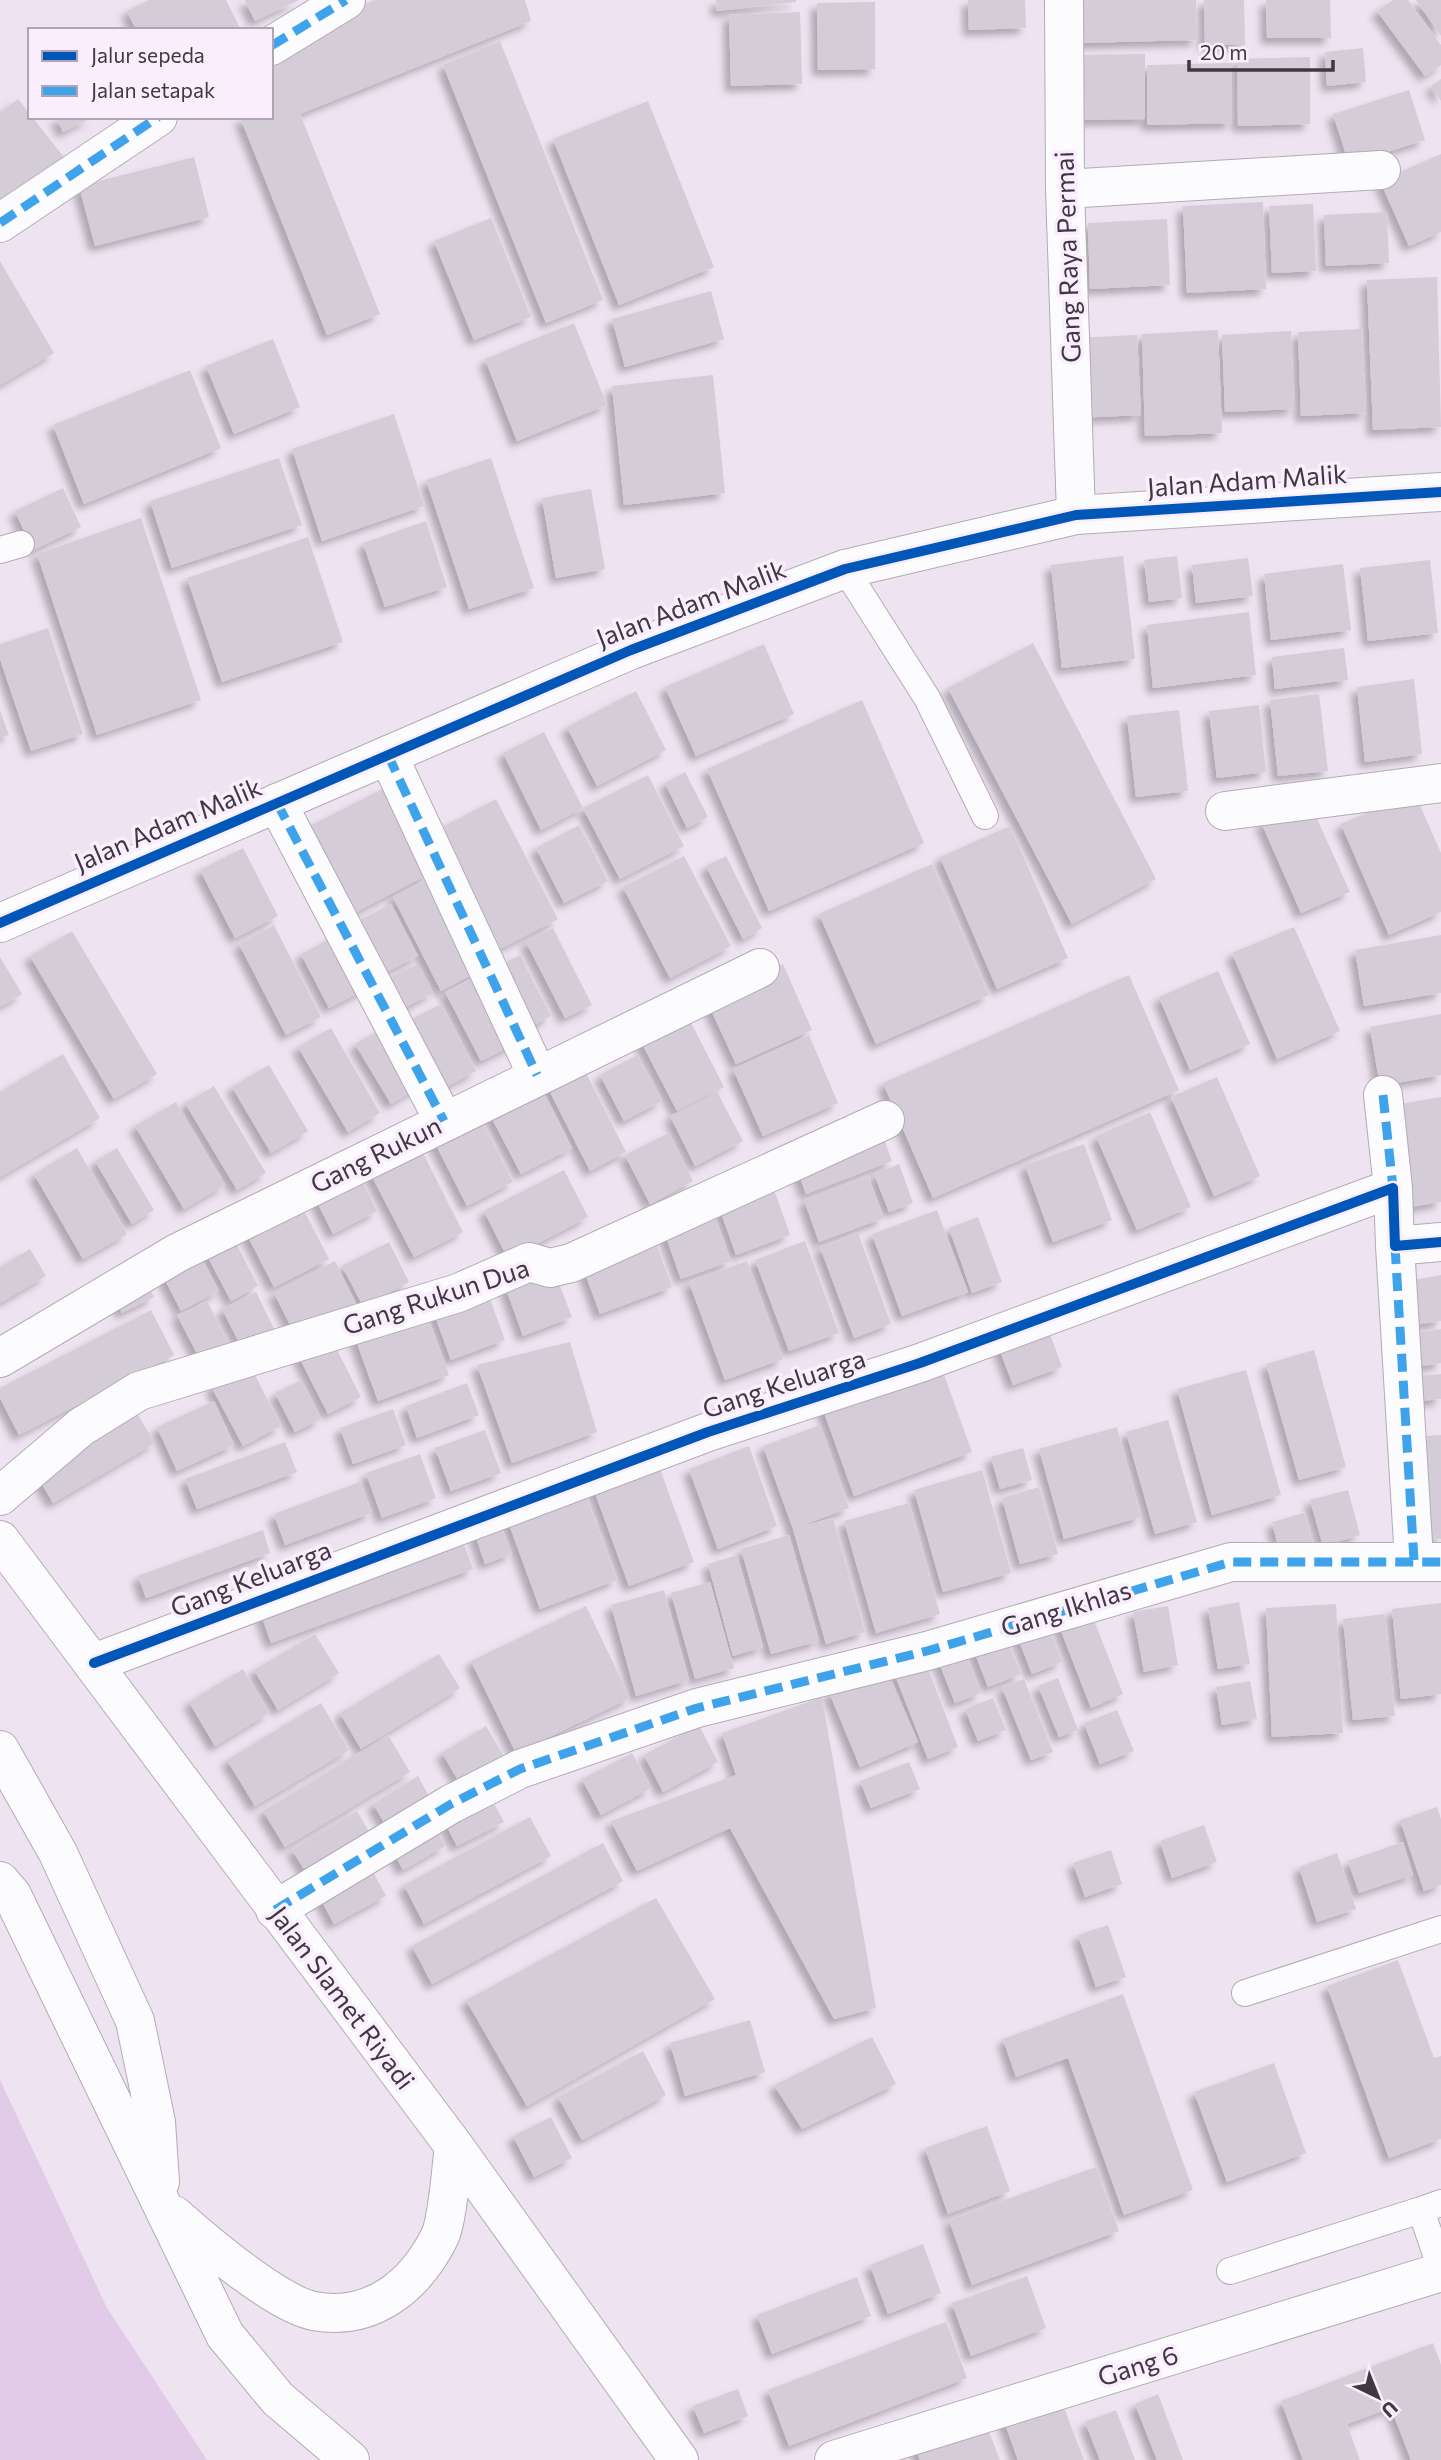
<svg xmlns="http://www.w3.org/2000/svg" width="1441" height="2460" font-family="Commissioner,sans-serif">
<defs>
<filter id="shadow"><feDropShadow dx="-6" dy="6" stdDeviation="3.5" flood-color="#0004"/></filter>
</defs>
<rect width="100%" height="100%" fill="#eee4f1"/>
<path fill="#e1cbe8" d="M 0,2080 L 107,2308 L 207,2460 L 0,2460 Z"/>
<path fill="#d4ccd7" filter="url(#shadow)" d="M 149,0 L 226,0 L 241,30 L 136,30 L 127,11 Z
M 245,0 L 299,0 L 255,21 Z
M 373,0 L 525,0 L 531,21 L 300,114 L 380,314 L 327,335 L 240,117 L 271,117 L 271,68 Z
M 716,0 L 796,0 L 796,2 L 717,11 Z
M 968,0 L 1025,0 L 1026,28 L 969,30 Z
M 1078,0 L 1196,0 L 1197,40 L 1078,43 Z
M 1204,0 L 1244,0 L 1245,45 L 1205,45 Z
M 1266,0 L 1330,0 L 1331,38 L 1267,38 Z
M 1393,0 L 1408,0 L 1441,45 L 1441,65 L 1425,76 L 1377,11 Z
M 1416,0 L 1441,0 L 1441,36 Z
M 875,2 L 875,69 L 818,70 L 817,3 Z
M 800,12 L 802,84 L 731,86 L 729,15 Z
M 500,41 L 603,300 L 546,323 L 443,65 Z
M 1363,48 L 1366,82 L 1327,86 L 1325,52 Z
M 1145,54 L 1145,119 L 1068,120 L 1067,55 Z
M 1310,57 L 1310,124 L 1238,126 L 1237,59 Z
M 1232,63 L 1232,123 L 1147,125 L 1147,65 Z
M 1441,79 L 1441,101 L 1431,86 Z
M 1409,90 L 1425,140 L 1349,164 L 1333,114 Z
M 18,99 L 67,161 L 0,213 L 0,113 Z
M 648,101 L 714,267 L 619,305 L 553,139 Z
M 56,117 L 93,117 L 63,132 Z
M 1441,154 L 1441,232 L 1409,246 L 1380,181 Z
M 194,157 L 209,217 L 95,246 L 79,186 Z
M 1263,202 L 1266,289 L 1187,293 L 1183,206 Z
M 1313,204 L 1316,271 L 1272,273 L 1269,206 Z
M 1387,212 L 1389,263 L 1326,266 L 1324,215 Z
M 491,218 L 531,317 L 474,340 L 434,241 Z
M 1167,219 L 1170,285 L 1090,289 L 1088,223 Z
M 0,261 L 54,353 L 0,385 Z
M 1437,277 L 1441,427 L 1373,430 L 1367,280 Z
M 711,291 L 724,339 L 625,367 L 612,319 Z
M 574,323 L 607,405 L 517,441 L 485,359 Z
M 1362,329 L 1366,413 L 1301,416 L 1298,332 Z
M 1218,330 L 1222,433 L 1145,436 L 1142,334 Z
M 1291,331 L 1294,409 L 1225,412 L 1222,335 Z
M 1137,335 L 1141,415 L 1076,418 L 1073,338 Z
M 273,339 L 300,407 L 234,434 L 206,366 Z
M 190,370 L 221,448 L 84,504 L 53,425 Z
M 713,375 L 725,493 L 624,505 L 612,386 Z
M 394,414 L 424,506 L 322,541 L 292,449 Z
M 279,458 L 302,525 L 172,568 L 150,501 Z
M 491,458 L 534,588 L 469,609 L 426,480 Z
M 63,488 L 81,527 L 33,550 L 15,511 Z
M 591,489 L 605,569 L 556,578 L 542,498 Z
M 141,518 L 201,700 L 97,735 L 37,554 Z
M 426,521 L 447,587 L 385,607 L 363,543 Z
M 308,537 L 343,642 L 222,682 L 187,578 Z
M 1123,556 L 1135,659 L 1062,668 L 1051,565 Z
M 1177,556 L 1182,598 L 1149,602 L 1144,560 Z
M 1248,558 L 1253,596 L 1196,603 L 1192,565 Z
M 1430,560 L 1438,633 L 1368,641 L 1360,568 Z
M 1343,564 L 1351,630 L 1271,640 L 1264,574 Z
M 1249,612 L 1256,675 L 1153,688 L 1147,625 Z
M 48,628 L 83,734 L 31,751 L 0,659 L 0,644 Z
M 1033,643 L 1156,879 L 1072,924 L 948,688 Z
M 764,644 L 794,714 L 696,756 L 665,687 Z
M 1344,648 L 1348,680 L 1275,689 L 1272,657 Z
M 1414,679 L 1422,754 L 1365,762 L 1357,687 Z
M 636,691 L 666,750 L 597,786 L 567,727 Z
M 1319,694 L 1328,771 L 1278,776 L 1270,700 Z
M 862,700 L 924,843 L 769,911 L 707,769 Z
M 1259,705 L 1266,772 L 1217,778 L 1209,711 Z
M 0,710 L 9,735 L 0,738 Z
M 1179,710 L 1188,791 L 1136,797 L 1127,716 Z
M 544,732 L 583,808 L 541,830 L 503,753 Z
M 685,772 L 708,817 L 687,828 L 665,783 Z
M 648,775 L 684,846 L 620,879 L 583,808 Z
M 386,787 L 430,873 L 347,917 L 302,830 Z
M 1414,792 L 1441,853 L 1441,912 L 1389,935 L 1341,824 Z
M 496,799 L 558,919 L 494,952 L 433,832 Z
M 1309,801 L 1350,892 L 1301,913 L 1261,822 Z
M 579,825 L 608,881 L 564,903 L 536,848 Z
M 1010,826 L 1068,958 L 997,989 L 940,857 Z
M 243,848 L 278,916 L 235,938 L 200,870 Z
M 684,856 L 731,946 L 670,978 L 623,887 Z
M 726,856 L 762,928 L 743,939 L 706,866 Z
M 932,864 L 989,995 L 876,1044 L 819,914 Z
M 432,877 L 481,970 L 441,991 L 393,897 Z
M 391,904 L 418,956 L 375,978 L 349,926 Z
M 274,925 L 321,1017 L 286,1035 L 239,944 Z
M 1294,927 L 1340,1031 L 1277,1059 L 1232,953 Z
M 553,928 L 592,1005 L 565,1018 L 526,942 Z
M 72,931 L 157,1074 L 114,1099 L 30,956 Z
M 339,934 L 368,988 L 329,1008 L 301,954 Z
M 1441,935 L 1441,993 L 1364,1006 L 1355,950 Z
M 520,955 L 551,1016 L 523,1031 L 491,970 Z
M 0,957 L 22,994 L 0,1007 Z
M 418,964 L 433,993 L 391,1015 L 376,985 Z
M 783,964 L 812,1030 L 736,1064 L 706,999 Z
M 1218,971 L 1250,1044 L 1190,1070 L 1159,997 Z
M 481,973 L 517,1043 L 481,1061 L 445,992 Z
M 1129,975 L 1179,1090 L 933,1198 L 883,1083 Z
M 441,1004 L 476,1071 L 435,1093 L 400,1025 Z
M 684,1009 L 724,1087 L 677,1111 L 637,1034 Z
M 1441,1014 L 1441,1075 L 1380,1086 L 1370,1027 Z
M 387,1026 L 422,1085 L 391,1104 L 355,1044 Z
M 331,1028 L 380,1113 L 348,1132 L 298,1047 Z
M 809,1035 L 838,1103 L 763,1136 L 733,1069 Z
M 63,1054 L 100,1118 L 0,1177 L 0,1092 Z
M 637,1055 L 662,1101 L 624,1121 L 600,1075 Z
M 579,1059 L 626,1152 L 590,1171 L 543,1078 Z
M 269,1065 L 308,1131 L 271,1153 L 232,1087 Z
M 1217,1077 L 1260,1176 L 1214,1196 L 1171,1097 Z
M 539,1083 L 572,1148 L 521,1174 L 487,1109 Z
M 214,1086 L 266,1173 L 237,1190 L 185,1103 Z
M 717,1092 L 743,1141 L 695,1166 L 670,1116 Z
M 1441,1097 L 1441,1202 L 1405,1208 L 1388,1106 Z
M 176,1102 L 225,1185 L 184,1209 L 135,1126 Z
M 1150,1112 L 1191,1207 L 1137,1230 L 1096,1136 Z
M 478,1113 L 513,1182 L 467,1206 L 432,1137 Z
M 669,1133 L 693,1181 L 650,1204 L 625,1155 Z
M 882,1134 L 892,1161 L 806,1194 L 796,1167 Z
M 418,1143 L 463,1232 L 414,1257 L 368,1169 Z
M 1084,1144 L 1112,1220 L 1053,1242 L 1025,1165 Z
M 77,1148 L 127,1234 L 83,1259 L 34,1174 Z
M 117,1148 L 154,1210 L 132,1224 L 95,1161 Z
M 899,1164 L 913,1203 L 889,1212 L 874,1174 Z
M 356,1169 L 377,1211 L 333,1234 L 312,1192 Z
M 564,1170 L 588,1217 L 508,1259 L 484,1211 Z
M 868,1176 L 884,1218 L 819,1242 L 804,1200 Z
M 771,1181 L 790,1235 L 736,1255 L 717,1201 Z
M 297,1197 L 329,1259 L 274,1287 L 242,1225 Z
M 712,1208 L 731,1261 L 681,1279 L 662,1226 Z
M 937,1210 L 968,1292 L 902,1316 L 872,1234 Z
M 978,1217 L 1002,1282 L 972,1293 L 949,1228 Z
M 230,1231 L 258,1286 L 231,1301 L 202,1246 Z
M 858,1233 L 891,1324 L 854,1338 L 820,1247 Z
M 653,1235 L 672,1287 L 600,1314 L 581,1262 Z
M 805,1241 L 839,1333 L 789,1351 L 755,1260 Z
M 389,1242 L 409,1282 L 363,1306 L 342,1266 Z
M 195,1246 L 219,1291 L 181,1311 L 158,1266 Z
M 30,1249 L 46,1276 L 0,1303 L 0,1267 Z
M 335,1261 L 358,1307 L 297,1339 L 274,1293 Z
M 747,1261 L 783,1359 L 725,1380 L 689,1282 Z
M 553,1268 L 572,1317 L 523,1336 L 505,1286 Z
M 1441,1275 L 1441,1321 L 1415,1325 L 1408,1281 Z
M 144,1278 L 154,1297 L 122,1313 L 112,1294 Z
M 486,1288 L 505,1340 L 451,1360 L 432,1308 Z
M 256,1292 L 275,1331 L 242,1348 L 222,1309 Z
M 207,1301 L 233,1353 L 204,1367 L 177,1315 Z
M 425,1309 L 449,1375 L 378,1401 L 354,1335 Z
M 151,1310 L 174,1355 L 19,1435 L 0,1398 L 0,1388 Z
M 1046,1323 L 1062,1367 L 1013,1385 L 996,1340 Z
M 1441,1329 L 1441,1363 L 1410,1368 L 1405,1335 Z
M 330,1336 L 361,1397 L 328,1414 L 297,1353 Z
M 570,1342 L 597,1432 L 512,1463 L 477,1365 Z
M 1314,1350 L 1346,1467 L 1299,1480 L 1266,1364 Z
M 939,1361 L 972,1452 L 854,1496 L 821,1404 Z
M 250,1365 L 281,1426 L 243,1446 L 211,1386 Z
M 1246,1370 L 1281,1495 L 1212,1515 L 1177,1389 Z
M 1441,1374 L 1441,1399 L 1409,1402 L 1407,1377 Z
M 301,1380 L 321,1419 L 295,1432 L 275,1393 Z
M 467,1383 L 479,1415 L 417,1438 L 406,1406 Z
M 214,1401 L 234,1445 L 177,1471 L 157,1427 Z
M 393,1409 L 406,1445 L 353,1464 L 340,1428 Z
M 138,1415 L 155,1443 L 53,1503 L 36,1474 Z
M 1168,1420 L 1197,1522 L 1155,1534 L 1126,1432 Z
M 820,1425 L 849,1508 L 798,1527 L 833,1518 L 865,1632 L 826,1644 L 793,1529 L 763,1446 Z
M 1117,1427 L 1141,1517 L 1064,1539 L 1039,1449 Z
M 485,1430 L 501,1473 L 451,1491 L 435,1448 Z
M 1441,1435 L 1441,1539 L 1418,1541 L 1411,1437 Z
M 285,1442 L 297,1472 L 197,1509 L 185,1479 Z
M 749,1446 L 777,1526 L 718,1549 L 689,1469 Z
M 1023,1448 L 1032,1480 L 1000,1489 L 991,1457 Z
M 420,1454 L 436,1498 L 382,1518 L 366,1473 Z
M 656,1458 L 694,1562 L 629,1586 L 591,1482 Z
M 982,1470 L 1011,1573 L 943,1592 L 914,1490 Z
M 360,1482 L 372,1513 L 285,1545 L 274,1514 Z
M 1039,1487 L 1058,1554 L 1020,1564 L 1002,1498 Z
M 583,1488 L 617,1580 L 540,1609 L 506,1516 Z
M 1348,1490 L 1360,1535 L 1323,1546 L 1310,1500 Z
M 909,1503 L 940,1614 L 876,1633 L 844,1521 Z
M 496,1513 L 512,1554 L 485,1564 L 471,1523 Z
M 1304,1513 L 1313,1544 L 1280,1554 L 1272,1522 Z
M 263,1530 L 270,1553 L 146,1598 L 138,1576 Z
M 459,1530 L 473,1569 L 271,1643 L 257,1603 Z
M 789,1535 L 819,1641 L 771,1654 L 741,1549 Z
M 737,1555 L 763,1647 L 733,1656 L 708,1564 Z
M 710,1582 L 734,1668 L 695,1679 L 671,1593 Z
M 664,1590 L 689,1680 L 636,1696 L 611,1605 Z
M 1239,1602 L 1250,1664 L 1218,1669 L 1208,1608 Z
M 1441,1603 L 1441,1694 L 1401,1699 L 1392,1609 Z
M 1336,1604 L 1343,1733 L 1272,1737 L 1266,1608 Z
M 1088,1605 L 1123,1694 L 1091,1708 L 1056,1618 Z
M 586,1606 L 630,1698 L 516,1753 L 471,1661 Z
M 1168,1606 L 1178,1665 L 1144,1672 L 1133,1612 Z
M 1385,1614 L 1395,1716 L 1353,1720 L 1343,1619 Z
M 1046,1621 L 1062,1662 L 1032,1674 L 1016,1633 Z
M 1004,1633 L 1021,1674 L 988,1687 L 972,1646 Z
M 315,1634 L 339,1673 L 278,1710 L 254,1670 Z
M 962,1645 L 981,1693 L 955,1703 L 936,1655 Z
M 439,1654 L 460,1688 L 361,1749 L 340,1713 Z
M 924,1658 L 958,1747 L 928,1759 L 893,1670 Z
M 886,1668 L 918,1742 L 860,1767 L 829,1692 Z
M 243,1669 L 269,1713 L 215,1746 L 189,1702 Z
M 1058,1678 L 1078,1730 L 1059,1737 L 1038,1686 Z
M 1024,1679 L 1053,1752 L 1031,1760 L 1002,1687 Z
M 1250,1681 L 1257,1719 L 1222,1725 L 1216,1687 Z
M 822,1697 L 876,2008 L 834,2019 L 730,1828 L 637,1871 L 611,1821 L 736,1775 L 722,1733 Z
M 993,1698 L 1006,1730 L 978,1741 L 965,1709 Z
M 321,1703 L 349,1750 L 255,1806 L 227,1760 Z
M 1117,1710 L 1134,1751 L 1100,1764 L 1084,1723 Z
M 699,1725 L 718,1762 L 663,1792 L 644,1755 Z
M 486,1726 L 509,1765 L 465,1792 L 442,1753 Z
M 388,1735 L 410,1772 L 285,1847 L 263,1811 Z
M 632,1753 L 651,1788 L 601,1815 L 582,1779 Z
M 909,1762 L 920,1789 L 871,1808 L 860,1781 Z
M 418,1776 L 432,1802 L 388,1829 L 373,1804 Z
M 488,1792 L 504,1822 L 457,1846 L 442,1817 Z
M 1437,1807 L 1441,1819 L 1441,1885 L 1424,1891 L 1400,1820 Z
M 357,1811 L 371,1835 L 307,1874 L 292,1850 Z
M 530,1817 L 551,1856 L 424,1924 L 404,1885 Z
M 434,1825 L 445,1846 L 403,1870 L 392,1849 Z
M 1204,1825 L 1217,1862 L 1172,1878 L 1160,1841 Z
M 1403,1842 L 1413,1875 L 1359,1893 L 1348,1861 Z
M 603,1843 L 623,1881 L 432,1984 L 412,1946 Z
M 1111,1850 L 1122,1884 L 1085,1897 L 1073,1863 Z
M 1337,1853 L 1356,1909 L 1317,1922 L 1299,1867 Z
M 369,1864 L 386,1896 L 334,1924 L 317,1892 Z
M 656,1898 L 715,1999 L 527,2106 L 466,2000 Z
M 1108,1925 L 1126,1977 L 1096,1987 L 1078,1935 Z
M 1398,1960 L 1434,2058 L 1441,2056 L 1441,2139 L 1389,2158 L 1327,1986 Z
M 1123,1994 L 1193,2190 L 1124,2215 L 1068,2058 L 1016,2077 L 1003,2039 Z
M 750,2020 L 765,2072 L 685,2096 L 670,2043 Z
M 872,2037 L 896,2084 L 802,2129 L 774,2085 Z
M 643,2051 L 666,2095 L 582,2140 L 558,2097 Z
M 1274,2063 L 1306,2153 L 1227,2182 L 1194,2092 Z
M 551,2117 L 572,2158 L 534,2177 L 513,2136 Z
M 987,2126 L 1010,2191 L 948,2214 L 925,2148 Z
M 1096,2167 L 1119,2231 L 972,2285 L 949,2220 Z
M 923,2244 L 941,2293 L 888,2314 L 870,2265 Z
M 1027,2276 L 1046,2328 L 971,2356 L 952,2303 Z
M 857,2277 L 871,2316 L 772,2354 L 757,2315 Z
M 946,2322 L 967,2378 L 789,2446 L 768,2390 Z
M 1433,2343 L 1441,2365 L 1441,2460 L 1411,2460 L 1391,2408 L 1347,2424 L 1360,2460 L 1303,2460 L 1281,2401 Z
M 738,2389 L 748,2416 L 704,2433 L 693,2406 Z
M 1058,2392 L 1084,2460 L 1018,2460 L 1001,2413 Z
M 1158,2394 L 1183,2460 L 1157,2460 L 1135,2404 Z
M 1116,2410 L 1135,2460 L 1100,2460 L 1085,2422 Z
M 982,2414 L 1000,2460 L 920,2460 L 913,2441 Z"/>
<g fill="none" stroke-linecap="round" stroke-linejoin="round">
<g stroke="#b3abb5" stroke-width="28">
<path id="service" d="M 0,550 L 21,544
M 845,569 L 927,698 L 985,816
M 1245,1993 L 1441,1929
M 1441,2203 L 1421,2210 L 1441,2269
M 1230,2271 L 1421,2210"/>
</g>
<g stroke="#b3abb5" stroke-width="40">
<path id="minor" d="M 1064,0 L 1065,189 L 1076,515
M 271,46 L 346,0
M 1065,189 L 1381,170
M 0,223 L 158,117
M 388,755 L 537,1075
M 277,803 L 444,1121
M 1225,811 L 1441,783
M 1383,1095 L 1393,1188
M 1395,1246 L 1414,1560
M 0,1358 L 177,1253 L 760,968
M 0,1496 L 81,1427 L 139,1391 L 458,1293 L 529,1262 L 550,1268 L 571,1263 L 885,1120
M 94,1663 L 708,1432 L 920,1363 L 1393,1188 L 1395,1246 L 1441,1242
M 275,1910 L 451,1804 L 520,1769 L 697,1708 L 927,1651 L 1231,1562 L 1441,1562
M 834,2460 L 1441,2272"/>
</g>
<g stroke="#b3abb5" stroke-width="40">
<path id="tertiary" d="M 0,923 L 631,650 L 845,569 L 1076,515 L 1441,492"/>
</g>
<g stroke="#b3abb5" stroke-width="40">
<path id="trunk" d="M 0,1540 L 454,2146 L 679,2460
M 0,1750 L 58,1853 L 135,2021 L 156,2122 L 160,2182
M 0,1881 L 12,1895 L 225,2335 L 278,2399 L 350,2460
M 174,2215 C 203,2241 277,2304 314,2311 C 372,2322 416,2285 440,2236 C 448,2218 451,2168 454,2146"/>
</g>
<use href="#service" stroke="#fcfbfd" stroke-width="26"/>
<use href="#minor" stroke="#fcfbfd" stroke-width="38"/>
<use href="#tertiary" stroke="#fcfbfd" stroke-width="38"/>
<use href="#trunk" stroke="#fcfbfd" stroke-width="38"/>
<path stroke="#3fa3ec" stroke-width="9" stroke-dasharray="18 9" stroke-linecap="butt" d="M 271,46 L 346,0
M 0,223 L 158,117
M 388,755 L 537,1075
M 277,803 L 444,1121
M 1383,1095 L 1393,1188
M 1395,1246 L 1414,1560
M 275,1910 L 451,1804 L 520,1769 L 697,1708 L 927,1651 L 1231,1562 L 1441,1562"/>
<g stroke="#faeefe" stroke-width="15">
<path id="cycleway" d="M 0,923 L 631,650 L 845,569 L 1076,515 L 1441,492
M 94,1663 L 708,1432 L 920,1363 L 1393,1188 L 1395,1246 L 1441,1242"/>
</g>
<use href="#cycleway" stroke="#0057b8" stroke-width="10"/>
</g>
<g text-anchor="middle" stroke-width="7" stroke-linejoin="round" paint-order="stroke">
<g font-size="26" fill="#3f3842" stroke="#faeefe">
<text transform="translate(1068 257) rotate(-92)" y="9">Gang Raya Permai</text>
<text transform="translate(1247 481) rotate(-4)" y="9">Jalan Adam Malik</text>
<text transform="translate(691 604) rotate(-21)" y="9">Jalan Adam Malik</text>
<text transform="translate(168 825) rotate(-23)" y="9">Jalan Adam Malik</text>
<text transform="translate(376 1155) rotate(-26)" y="9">Gang Rukun</text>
<text transform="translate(436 1297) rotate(-18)" y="9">Gang Rukun Dua</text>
<text transform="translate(784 1384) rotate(-18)" y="9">Gang Keluarga</text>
<text transform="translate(251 1579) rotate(-21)" y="9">Gang Keluarga</text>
<text transform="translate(1066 1609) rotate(-17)" y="9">Gang Ikhlas</text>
<text transform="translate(342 1998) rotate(53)" y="9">Jalan Slamet Riyadi</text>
<text transform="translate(1138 2366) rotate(-17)" y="9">Gang 6</text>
</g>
</g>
<rect x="28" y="28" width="245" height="91" fill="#faeefe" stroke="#afa5b3" stroke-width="2"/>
<rect x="42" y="51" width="35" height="10" fill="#0057b8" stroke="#afa5b3" stroke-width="2"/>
<text x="91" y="63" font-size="21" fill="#3f3842">Jalur sepeda</text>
<rect x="42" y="86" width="35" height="10" fill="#3fa3ec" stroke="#afa5b3" stroke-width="2"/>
<text x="91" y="98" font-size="21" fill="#3f3842">Jalan setapak</text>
<g transform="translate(1378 2397) rotate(137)" stroke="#faeefe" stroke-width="5" paint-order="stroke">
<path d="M0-5L12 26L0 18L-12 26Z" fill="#3f3842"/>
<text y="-10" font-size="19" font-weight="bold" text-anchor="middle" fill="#3f3842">U</text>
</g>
<path d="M1189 60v10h144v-10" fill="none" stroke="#3f3842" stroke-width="3.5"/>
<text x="1200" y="60" font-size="21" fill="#3f3842" stroke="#faeefe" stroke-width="5" paint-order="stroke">20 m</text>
</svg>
